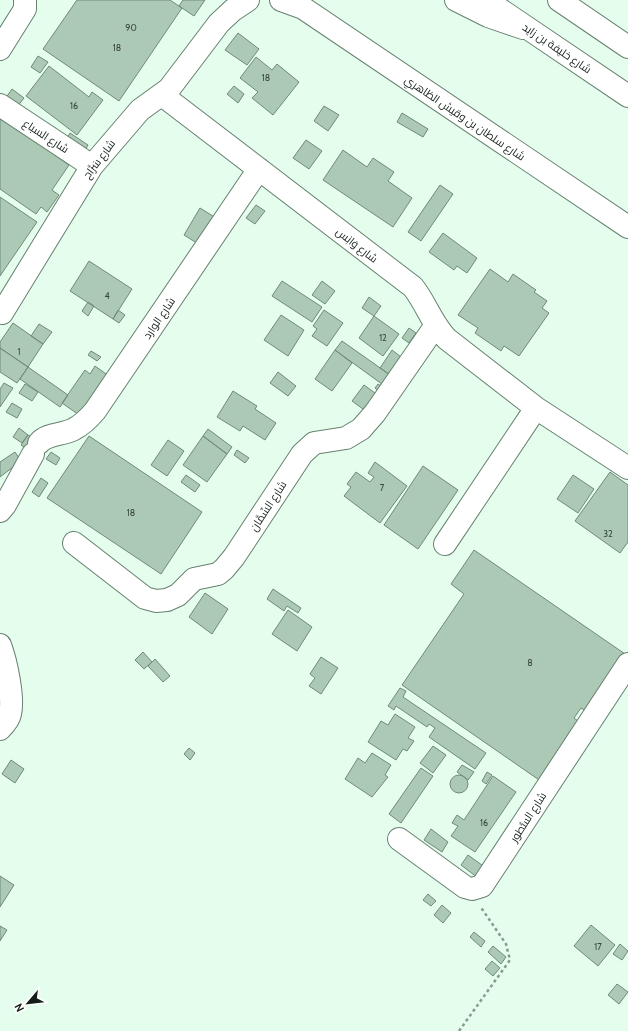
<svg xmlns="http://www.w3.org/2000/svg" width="628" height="1031" font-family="Cabin,Cairo,sans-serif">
<rect width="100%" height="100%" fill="#e5fded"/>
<path fill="#acc9b6" stroke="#6f8a78" d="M 77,0 L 170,0 L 182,8 L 119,101 L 43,49 Z
M 183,0 L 205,0 L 194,16 L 179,6 Z
M 238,33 L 259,49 L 247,65 L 225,50 Z
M 38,56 L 48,62 L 40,73 L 31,67 Z
M 256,57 L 272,70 L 277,64 L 299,82 L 273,115 L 252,98 L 258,92 L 240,78 Z
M 49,66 L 89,97 L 92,92 L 103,100 L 77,135 L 26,96 Z
M 234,86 L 244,94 L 238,103 L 227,94 Z
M 12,89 L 24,98 L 17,107 L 5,99 Z
M 324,106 L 339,115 L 328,131 L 314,121 Z
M 402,113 L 428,129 L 423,137 L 397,122 Z
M 0,117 L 69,165 L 52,190 L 59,195 L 47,212 L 41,207 L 36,214 L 0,189 Z
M 70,133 L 88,145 L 84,152 L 66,140 Z
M 306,140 L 322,151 L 309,169 L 293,158 Z
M 343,150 L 367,167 L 373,158 L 394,172 L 388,181 L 412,198 L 393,227 L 323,180 Z
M 440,185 L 453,194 L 421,241 L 408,232 Z
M 0,197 L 37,222 L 0,276 Z
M 256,205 L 265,211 L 255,224 L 246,218 Z
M 200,208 L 216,218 L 200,245 L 184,235 Z
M 443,233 L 477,258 L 467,273 L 457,266 L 454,270 L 429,252 Z
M 89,261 L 132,289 L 113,319 L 70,291 Z
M 490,269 L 508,282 L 513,274 L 536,290 L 534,292 L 547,301 L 542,308 L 549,313 L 519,356 L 504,346 L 501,351 L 475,333 L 478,328 L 458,315 Z
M 282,281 L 322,307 L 312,322 L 272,296 Z
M 322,281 L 335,291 L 325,304 L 312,295 Z
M 369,297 L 381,306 L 374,316 L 362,308 Z
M 88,302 L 94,306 L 88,316 L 82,311 Z
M 118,310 L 125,315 L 119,323 L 113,319 Z
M 324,310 L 343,323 L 327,346 L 312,336 L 317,329 L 313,326 Z
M 281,315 L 304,330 L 288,356 L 264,340 Z
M 374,316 L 399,334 L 383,356 L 359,338 Z
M 13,323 L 43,344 L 28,367 L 0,348 L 0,342 Z
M 39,324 L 52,332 L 43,344 L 31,336 Z
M 409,328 L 416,333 L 409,343 L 402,338 Z
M 342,341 L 393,377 L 386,387 L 335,350 Z
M 0,348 L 28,367 L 17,383 L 0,372 Z
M 335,350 L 352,363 L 332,391 L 315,379 Z
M 392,350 L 405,360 L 393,377 L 380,368 Z
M 91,351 L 101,357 L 97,361 L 88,355 Z
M 95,366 L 109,376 L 82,417 L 62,403 L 85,370 L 90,374 Z
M 28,367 L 68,395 L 60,407 L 20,379 Z
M 278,372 L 296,386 L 288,396 L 270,383 Z
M 4,383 L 13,388 L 0,407 L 0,389 Z
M 25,384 L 38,392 L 32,401 L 19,393 Z
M 378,384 L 384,388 L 380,392 L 375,388 Z
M 364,385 L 379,396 L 367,412 L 352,401 Z
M 233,391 L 257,406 L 255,409 L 276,423 L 265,440 L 243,426 L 240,431 L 217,417 Z
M 12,403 L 22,409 L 17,418 L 6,412 Z
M 19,428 L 28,435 L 22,443 L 13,437 Z
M 208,429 L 232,447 L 227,454 L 203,436 Z
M 28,435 L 47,448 L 40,459 L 21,445 Z
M 89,436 L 202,512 L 161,574 L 47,498 Z
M 203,436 L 227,454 L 207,482 L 183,465 Z
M 168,440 L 184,451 L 167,476 L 151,465 Z
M 237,450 L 249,458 L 245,463 L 234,455 Z
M 15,452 L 21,461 L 0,477 L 0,462 Z
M 51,452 L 60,458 L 56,465 L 46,459 Z
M 375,462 L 407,486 L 380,523 L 344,496 L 351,487 L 347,484 L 356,472 L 370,482 L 374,477 L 368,473 Z
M 423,466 L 458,490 L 418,549 L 384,525 Z
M 610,472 L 628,485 L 628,542 L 620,553 L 575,521 Z
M 186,475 L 200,485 L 195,492 L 181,482 Z
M 573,475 L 594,489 L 578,513 L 557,499 Z
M 41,478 L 48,483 L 39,497 L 32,492 Z
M 474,550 L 628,656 L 589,713 L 581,708 L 574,718 L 582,724 L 542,782 L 402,685 L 464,594 L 451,584 Z
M 273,589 L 301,608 L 298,613 L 287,606 L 284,611 L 267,599 Z
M 205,593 L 228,609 L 212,634 L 189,617 Z
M 288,610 L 312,627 L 297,651 L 272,634 Z
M 143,652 L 152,662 L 144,669 L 135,660 Z
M 321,657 L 338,668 L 321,694 L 309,686 L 315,678 L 310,674 Z
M 155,659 L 170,676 L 163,682 L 148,666 Z
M 400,688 L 406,691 L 403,697 L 486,753 L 475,769 L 429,737 L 435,728 L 429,724 L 427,727 L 396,706 L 394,710 L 388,706 Z
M 395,714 L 415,727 L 408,738 L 414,741 L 407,751 L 403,749 L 396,760 L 368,742 L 381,721 L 388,725 Z
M 433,746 L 446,755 L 433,773 L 420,763 Z
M 189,748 L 195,753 L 190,760 L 184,754 Z
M 372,753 L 391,765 L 385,775 L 388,777 L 372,797 L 345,779 L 358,758 L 365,763 Z
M 11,760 L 24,769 L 15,783 L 2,774 Z
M 462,765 L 474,772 L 468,780 L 457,772 Z
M 421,768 L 433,776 L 401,823 L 389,814 Z
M 487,772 L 492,775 L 486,784 L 482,781 Z
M450 784a9 9 0 1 1 18 0a9 9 0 1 1-18 0Z
M 493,776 L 516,792 L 475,852 L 451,836 L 458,826 L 452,823 L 457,815 L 464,820 Z
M 431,829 L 448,842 L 442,852 L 424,840 Z
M 468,855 L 486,868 L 478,878 L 461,865 Z
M 0,876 L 14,885 L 0,907 Z
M 428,894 L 436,901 L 431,906 L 423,900 Z
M 442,905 L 451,913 L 443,923 L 434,915 Z
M 591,925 L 615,945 L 598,966 L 574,946 Z
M 0,926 L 7,930 L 0,941 Z
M 474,932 L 485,941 L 481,947 L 470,937 Z
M 620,944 L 628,951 L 622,960 L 613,954 Z
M 493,946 L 506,957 L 501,964 L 488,952 Z
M 492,961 L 500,968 L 493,976 L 485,969 Z
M 617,984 L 628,992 L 619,1004 L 608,995 Z"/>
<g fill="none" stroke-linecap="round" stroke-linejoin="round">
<g stroke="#66816f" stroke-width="24">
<path id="minor" d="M 281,0 L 303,8 L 628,227
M 456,0 L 488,16 L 523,28
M 0,49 L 25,9 L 25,0
M 162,95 L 413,287 C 426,303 432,324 447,339 L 536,408 L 628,468
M 0,105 L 92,166
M 2,313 L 92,166 L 140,110 L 169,89 L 219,23 L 233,10 L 248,0
M 39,443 C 47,433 64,435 74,429 C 82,425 89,418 95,411 L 259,169
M 0,511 L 5,505 L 33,454
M 74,543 L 145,598 L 156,601 L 167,600 L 178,595 L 194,579 L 218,574 L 224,569 L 234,557 L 302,454 L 314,443 L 346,438 L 361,429 L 375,413 L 436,325
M 445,544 L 536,408
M 0,645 C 6,661 14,698 10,714 C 9,720 4,725 0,729
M 399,839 L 465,887 L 472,889 L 482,886 L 628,664"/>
</g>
<g stroke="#66816f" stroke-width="24">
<path id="highway" d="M 486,0 L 628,96
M 559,0 L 628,47"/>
</g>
<path stroke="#899b8f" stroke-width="2.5" stroke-dasharray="3 3" stroke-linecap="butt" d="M 459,1031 L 510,960 L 506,944 L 480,906"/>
<use href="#minor" stroke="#fff" stroke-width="22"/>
<use href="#highway" stroke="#fff" stroke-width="22"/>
</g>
<g text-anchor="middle" stroke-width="3" stroke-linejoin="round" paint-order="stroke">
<g font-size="9" fill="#39493f">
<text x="131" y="31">90</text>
<text x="117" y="51">18</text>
<text x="266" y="81">18</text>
<text x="74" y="109">16</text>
<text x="107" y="299">4</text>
<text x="383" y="341">12</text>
<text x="19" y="355">1</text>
<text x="382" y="491">7</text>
<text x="131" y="516">18</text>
<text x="608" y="537">32</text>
<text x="530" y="666">8</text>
<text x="484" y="826">16</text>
<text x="598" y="950">17</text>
</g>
<g font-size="11" fill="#131e17" stroke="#fff">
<text transform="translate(557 48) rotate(34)" y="4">شارع خليفة بن زايد</text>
<text transform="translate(465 118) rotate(34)" y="4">شارع سلطان بن وقيش الظاهري</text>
<text transform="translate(46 136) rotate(33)" y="4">شارع السباع</text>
<text transform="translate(99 159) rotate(-53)" y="4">شارع سَرَّاح</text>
<text transform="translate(357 245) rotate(38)" y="4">شارع وَانِس</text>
<text transform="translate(159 318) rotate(-56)" y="4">شارع الوارد</text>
<text transform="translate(268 506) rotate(-57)" y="4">شارع السِّمَّان</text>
<text transform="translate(528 817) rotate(-57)" y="4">شارع السُّطور</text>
</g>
</g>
<g transform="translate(28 1003) rotate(242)" stroke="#ffffff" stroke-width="3" paint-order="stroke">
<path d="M0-3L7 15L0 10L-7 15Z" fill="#131e17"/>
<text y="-6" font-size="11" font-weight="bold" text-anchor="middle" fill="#131e17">N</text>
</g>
</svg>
